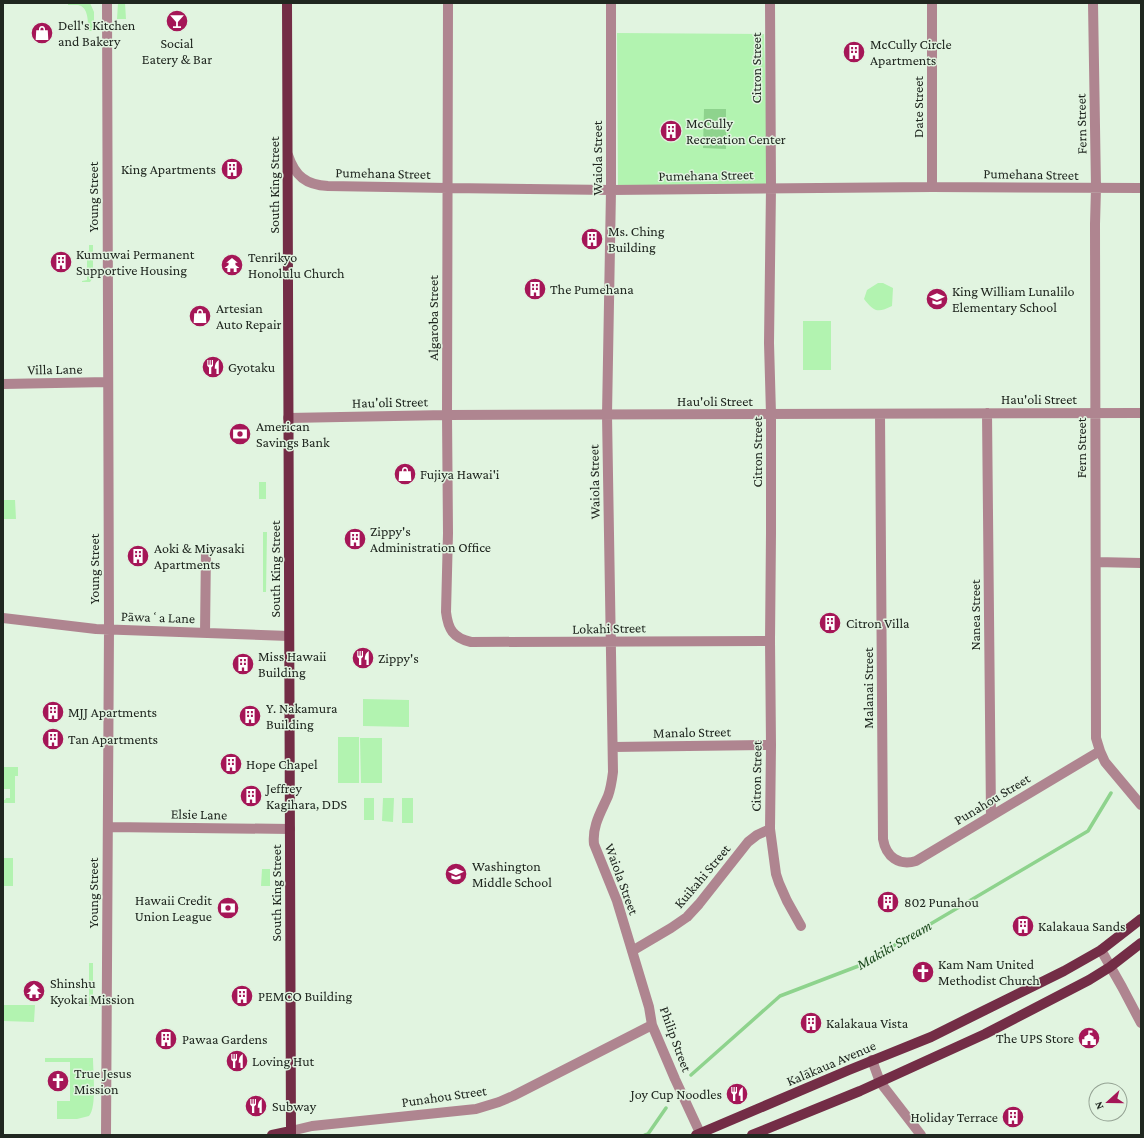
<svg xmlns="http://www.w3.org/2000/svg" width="1144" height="1138" font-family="'Crimson Pro',serif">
<rect width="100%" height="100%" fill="#e1f4e0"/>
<path fill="#b2f3b0" d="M 68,3 L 90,3 L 94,12 L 94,31 L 88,31 C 88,23 89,7 78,5 C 75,5 71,5 68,5 Z
M 118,3 L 125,3 L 126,19 L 117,19 Z
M 617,33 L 764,34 L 768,185 L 618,186 Z
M 89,245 L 93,245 L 93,274 L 92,279 L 90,282 L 82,282 L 82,281 L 87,280 L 87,252 L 89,251 Z
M 878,283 L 883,283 L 893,288 L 892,306 C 878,313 874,312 864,299 L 867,290 Z
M 803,321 L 831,321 L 831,370 L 803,370 Z
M 259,482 L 266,482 L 266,499 L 259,499 Z
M 3,500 L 15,500 L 16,519 L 3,519 Z
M 263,532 L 267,532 L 266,592 L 263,592 Z
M 363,699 L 409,700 L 409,727 L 363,726 Z
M 338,737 L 359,737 L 359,783 L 338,783 Z
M 360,738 L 382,738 L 382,783 L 361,783 Z
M 3,767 L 18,767 L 18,776 L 15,776 L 15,803 L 3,803 L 3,800 L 5,800 L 6,798 L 10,798 L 10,789 L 3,789 Z
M 364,798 L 374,798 L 374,820 L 364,820 Z
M 383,798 L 394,798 L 393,822 L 382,821 Z
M 402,798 L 413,798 L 413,823 L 402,823 Z
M 3,858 L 13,858 L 13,886 L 3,886 Z
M 262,869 L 270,869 L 270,886 L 261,886 Z
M 89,963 L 93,963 L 93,1006 L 89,1006 Z
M 3,1005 L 35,1005 L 34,1022 L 3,1021 Z
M 45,1058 L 93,1058 C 93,1071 97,1107 89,1116 L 77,1119 L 57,1119 L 57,1101 L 70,1101 L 70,1062 L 45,1062 Z"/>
<path fill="#8ed38d" d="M 704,109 L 726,109 L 726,149 L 703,148 Z"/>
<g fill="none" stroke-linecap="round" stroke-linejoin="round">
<path stroke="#8ed38d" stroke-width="3.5" d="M 691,1075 L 780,996 L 861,965 L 1088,831 L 1111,793
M 645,1135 L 648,1134 L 666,1108"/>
<path stroke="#af8590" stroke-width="10" d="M 448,3 L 447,415 L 448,533 L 446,612 C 448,629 453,638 471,642 L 770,641
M 611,3 L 611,190 L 607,415 L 613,772 C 612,780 611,788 608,796 C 601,812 592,826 594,844 L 617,901 L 649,1007 L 652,1025 L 675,1079 L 701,1135
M 770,3 L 771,188 L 769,343 L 771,414 L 771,533 L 770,641 L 771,745 L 770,829 L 776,874 L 779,883 L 787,901 L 801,926
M 1093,3 L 1096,188 L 1095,224 L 1096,738 L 1100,751 L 1105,762 L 1141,805
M 288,155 C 295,176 306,185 328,186 L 448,188 L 611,190 L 932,187 L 1141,188
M 932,187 L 932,3
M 3,384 L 108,382
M 987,413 L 991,816
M 880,414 L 883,839 C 886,857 899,866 916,861 L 1100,751
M 288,418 L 447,415 L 1141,413
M 1096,562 L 1141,563
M 3,618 L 96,629 L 289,636
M 205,633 L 206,549
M 613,747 L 771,745
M 108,827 L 290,829
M 1101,950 L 1122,987 L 1141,1023
M 632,951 L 671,928 L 687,917 L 699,904 L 748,842 L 757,835 L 770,829
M 872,1060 L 880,1082 L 921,1135
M 291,1131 L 312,1126 L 476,1109 L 499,1102 L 513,1096 L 652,1025
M 106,1135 L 109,629 L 107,3"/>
<path stroke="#732d46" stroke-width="10" d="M 287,3 L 291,1135
M 272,1135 L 291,1131
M 696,1135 L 849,1070 L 931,1037 L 967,1019 L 1064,971 L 1101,950 L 1141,919
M 752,1135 L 860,1091 L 985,1034 L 1089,980 L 1110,967 L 1141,943"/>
</g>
<defs>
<g id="bar-disc" transform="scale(1.15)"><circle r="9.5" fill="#a51657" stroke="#e1f4e0"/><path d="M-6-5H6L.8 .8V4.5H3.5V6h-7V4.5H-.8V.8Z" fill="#fff"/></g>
<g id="shop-disc" transform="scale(1.15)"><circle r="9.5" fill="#a51657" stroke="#e1f4e0"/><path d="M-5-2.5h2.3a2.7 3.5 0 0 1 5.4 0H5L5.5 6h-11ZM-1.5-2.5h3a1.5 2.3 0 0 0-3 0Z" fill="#fff"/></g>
<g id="building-disc" transform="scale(1.15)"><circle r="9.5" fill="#a51657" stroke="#e1f4e0"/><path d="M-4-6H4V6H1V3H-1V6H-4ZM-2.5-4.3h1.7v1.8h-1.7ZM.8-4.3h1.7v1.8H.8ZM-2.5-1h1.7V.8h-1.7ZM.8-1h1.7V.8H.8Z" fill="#fff"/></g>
<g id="temple-disc" transform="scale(1.15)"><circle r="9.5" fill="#a51657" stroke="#e1f4e0"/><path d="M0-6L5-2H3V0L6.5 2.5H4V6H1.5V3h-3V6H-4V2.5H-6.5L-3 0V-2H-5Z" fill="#fff"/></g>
<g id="school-disc" transform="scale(1.15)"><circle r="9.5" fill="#a51657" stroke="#e1f4e0"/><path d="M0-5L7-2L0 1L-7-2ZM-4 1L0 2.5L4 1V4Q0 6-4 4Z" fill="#fff"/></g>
<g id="restaurant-disc" transform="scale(1.15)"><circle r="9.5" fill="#a51657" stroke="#e1f4e0"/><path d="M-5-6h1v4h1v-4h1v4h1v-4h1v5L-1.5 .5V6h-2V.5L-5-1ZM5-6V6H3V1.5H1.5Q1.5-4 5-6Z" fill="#fff"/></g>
<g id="bank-disc" transform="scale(1.15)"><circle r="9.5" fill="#a51657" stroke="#e1f4e0"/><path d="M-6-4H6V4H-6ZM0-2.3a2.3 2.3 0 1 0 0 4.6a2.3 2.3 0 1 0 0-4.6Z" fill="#fff"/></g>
<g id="church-disc" transform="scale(1.15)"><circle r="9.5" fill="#a51657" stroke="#e1f4e0"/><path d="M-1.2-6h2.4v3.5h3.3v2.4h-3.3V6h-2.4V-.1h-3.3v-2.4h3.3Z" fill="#fff"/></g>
<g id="civic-disc" transform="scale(1.15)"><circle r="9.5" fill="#a51657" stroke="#e1f4e0"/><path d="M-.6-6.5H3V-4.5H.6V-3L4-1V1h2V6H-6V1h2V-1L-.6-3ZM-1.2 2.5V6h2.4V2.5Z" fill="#fff"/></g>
</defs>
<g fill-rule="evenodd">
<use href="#bar-disc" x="177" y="21"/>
<use href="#shop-disc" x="42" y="33"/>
<use href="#building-disc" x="854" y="52"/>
<use href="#building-disc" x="671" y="131"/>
<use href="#building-disc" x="232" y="169"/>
<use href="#building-disc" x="592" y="239"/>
<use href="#building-disc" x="61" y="262"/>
<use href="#temple-disc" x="232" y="265"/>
<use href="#building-disc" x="535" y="289"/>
<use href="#school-disc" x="937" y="299"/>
<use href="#shop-disc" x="200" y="316"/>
<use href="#restaurant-disc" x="213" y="367"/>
<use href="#bank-disc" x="240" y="434"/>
<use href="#shop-disc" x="405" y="474"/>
<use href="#building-disc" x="355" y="539"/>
<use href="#building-disc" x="138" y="556"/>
<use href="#building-disc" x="830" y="623"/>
<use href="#restaurant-disc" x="363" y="658"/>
<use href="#building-disc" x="243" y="664"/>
<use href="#building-disc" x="53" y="712"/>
<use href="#building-disc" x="250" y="716"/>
<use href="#building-disc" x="53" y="739"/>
<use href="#building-disc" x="231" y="764"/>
<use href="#building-disc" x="251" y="796"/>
<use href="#school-disc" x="456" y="874"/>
<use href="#building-disc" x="888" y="902"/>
<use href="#bank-disc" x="228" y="908"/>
<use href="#building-disc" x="1023" y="926"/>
<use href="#church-disc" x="923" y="972"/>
<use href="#temple-disc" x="34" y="991"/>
<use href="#building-disc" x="242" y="996"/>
<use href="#building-disc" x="811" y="1023"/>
<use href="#civic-disc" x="1089" y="1038"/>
<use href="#building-disc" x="166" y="1039"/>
<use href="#restaurant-disc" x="237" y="1061"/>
<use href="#church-disc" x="58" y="1081"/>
<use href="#restaurant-disc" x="737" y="1094"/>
<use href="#restaurant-disc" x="256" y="1106"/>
<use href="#building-disc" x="1013" y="1117"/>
</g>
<g text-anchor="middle" stroke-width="3" stroke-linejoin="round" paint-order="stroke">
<g font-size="14" fill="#202720" stroke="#e1f4e0" text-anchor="start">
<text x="58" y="30">Dell's Kitchen<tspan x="58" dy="16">and Bakery</tspan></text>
<text x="177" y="48" text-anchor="middle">Social<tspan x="177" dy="16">Eatery &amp; Bar</tspan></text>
<text x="870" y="49">McCully Circle<tspan x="870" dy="16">Apartments</tspan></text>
<text x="686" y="128">McCully<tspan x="686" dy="16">Recreation Center</tspan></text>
<text x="216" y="174" text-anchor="end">King Apartments</text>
<text x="608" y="236">Ms. Ching<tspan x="608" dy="16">Building</tspan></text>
<text x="76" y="259">Kumuwai Permanent<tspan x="76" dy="16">Supportive Housing</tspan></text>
<text x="248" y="262">Tenrikyo<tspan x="248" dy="16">Honolulu Church</tspan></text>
<text x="550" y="294">The Pumehana</text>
<text x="952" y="296">King William Lunalilo<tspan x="952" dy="16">Elementary School</tspan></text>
<text x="216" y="313">Artesian<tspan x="216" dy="16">Auto Repair</tspan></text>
<text x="228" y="372">Gyotaku</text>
<text x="256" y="431">American<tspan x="256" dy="16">Savings Bank</tspan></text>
<text x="420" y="479">Fujiya Hawai'i</text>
<text x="370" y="536">Zippy's<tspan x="370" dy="16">Administration Office</tspan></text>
<text x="154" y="553">Aoki &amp; Miyasaki<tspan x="154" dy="16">Apartments</tspan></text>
<text x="846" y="628">Citron Villa</text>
<text x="258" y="661">Miss Hawaii<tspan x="258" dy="16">Building</tspan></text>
<text x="378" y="663">Zippy's</text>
<text x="266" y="713">Y. Nakamura<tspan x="266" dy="16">Building</tspan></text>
<text x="68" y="717">MJJ Apartments</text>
<text x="68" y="744">Tan Apartments</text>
<text x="246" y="769">Hope Chapel</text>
<text x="266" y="793">Jeffrey<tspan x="266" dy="16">Kagihara, DDS</tspan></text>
<text x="472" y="871">Washington<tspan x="472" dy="16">Middle School</tspan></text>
<text x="212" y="905" text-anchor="end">Hawaii Credit<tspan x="212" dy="16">Union League</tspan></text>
<text x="904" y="907">802 Punahou</text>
<text x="1038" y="931">Kalakaua Sands</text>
<text x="938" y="969">Kam Nam United<tspan x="938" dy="16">Methodist Church</tspan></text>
<text x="50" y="988">Shinshu<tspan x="50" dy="16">Kyokai Mission</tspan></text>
<text x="258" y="1001">PEMCO Building</text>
<text x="826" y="1028">Kalakaua Vista</text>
<text x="1074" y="1043" text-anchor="end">The UPS Store</text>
<text x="182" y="1044">Pawaa Gardens</text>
<text x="252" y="1066">Loving Hut</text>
<text x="74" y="1078">True Jesus<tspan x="74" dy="16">Mission</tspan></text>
<text x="722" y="1099" text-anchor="end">Joy Cup Noodles</text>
<text x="272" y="1111">Subway</text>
<text x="998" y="1122" text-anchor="end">Holiday Terrace</text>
</g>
<g font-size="14" fill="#202720" stroke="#e1f4e0">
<text transform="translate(756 68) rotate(-90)" y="5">Citron Street</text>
<text transform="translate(918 107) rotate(-90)" y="5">Date Street</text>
<text transform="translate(1081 124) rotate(-91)" y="5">Fern Street</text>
<text transform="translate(597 158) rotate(-90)" y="5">Waiola Street</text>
<text transform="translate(383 173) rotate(1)" y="5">Pumehana Street</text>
<text transform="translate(1031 174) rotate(1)" y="5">Pumehana Street</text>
<text transform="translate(706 175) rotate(-1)" y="5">Pumehana Street</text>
<text transform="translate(274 185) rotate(-90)" y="5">South King Street</text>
<text transform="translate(93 197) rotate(-90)" y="5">Young Street</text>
<text transform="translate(433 318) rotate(-90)" y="5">Algaroba Street</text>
<text transform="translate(55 369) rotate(-1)" y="5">Villa Lane</text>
<text x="1039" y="404">Hau'oli Street</text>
<text x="715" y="406">Hau'oli Street</text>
<text transform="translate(390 402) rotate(-1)" y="5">Hau'oli Street</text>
<text transform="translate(1081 448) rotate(-90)" y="5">Fern Street</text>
<text transform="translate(757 452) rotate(-90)" y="5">Citron Street</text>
<text transform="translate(594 482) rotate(-91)" y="5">Waiola Street</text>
<text transform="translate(94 569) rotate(-90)" y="5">Young Street</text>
<text transform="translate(275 569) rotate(-90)" y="5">South King Street</text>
<text transform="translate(975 615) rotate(-90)" y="5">Nanea Street</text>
<text transform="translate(158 617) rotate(2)" y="5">Pāwaʻa Lane</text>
<text transform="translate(609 628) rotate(-1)" y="5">Lokahi Street</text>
<text transform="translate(868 688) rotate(-90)" y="5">Malanai Street</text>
<text transform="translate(692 732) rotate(-1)" y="5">Manalo Street</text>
<text transform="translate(756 776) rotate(-89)" y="5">Citron Street</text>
<text transform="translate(992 799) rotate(-31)" y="5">Punahou Street</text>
<text transform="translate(199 814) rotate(1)" y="5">Elsie Lane</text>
<text transform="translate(702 876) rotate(-50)" y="5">Kuikahi Street</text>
<text transform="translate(622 879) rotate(70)" y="5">Waiola Street</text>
<text transform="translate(93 893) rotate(-90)" y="5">Young Street</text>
<text transform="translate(276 893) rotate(-90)" y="5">South King Street</text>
<text transform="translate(676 1039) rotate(70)" y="5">Philip Street</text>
<text transform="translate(831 1063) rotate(-23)" y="5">Kalākaua Avenue</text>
<text transform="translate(444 1096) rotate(-8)" y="5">Punahou Street</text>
</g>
<g font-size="15" font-style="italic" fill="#19481a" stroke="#e1f4e0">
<text transform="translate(894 945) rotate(-30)" y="5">Makiki Stream</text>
</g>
</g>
<rect width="1144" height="1138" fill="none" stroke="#202720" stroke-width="8"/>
<g transform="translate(1108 1102) rotate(249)"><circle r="19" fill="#e1f4e0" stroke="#94a293"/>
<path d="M0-3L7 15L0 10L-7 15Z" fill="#a51657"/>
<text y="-6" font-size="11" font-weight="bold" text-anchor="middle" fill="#202720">N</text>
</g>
</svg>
